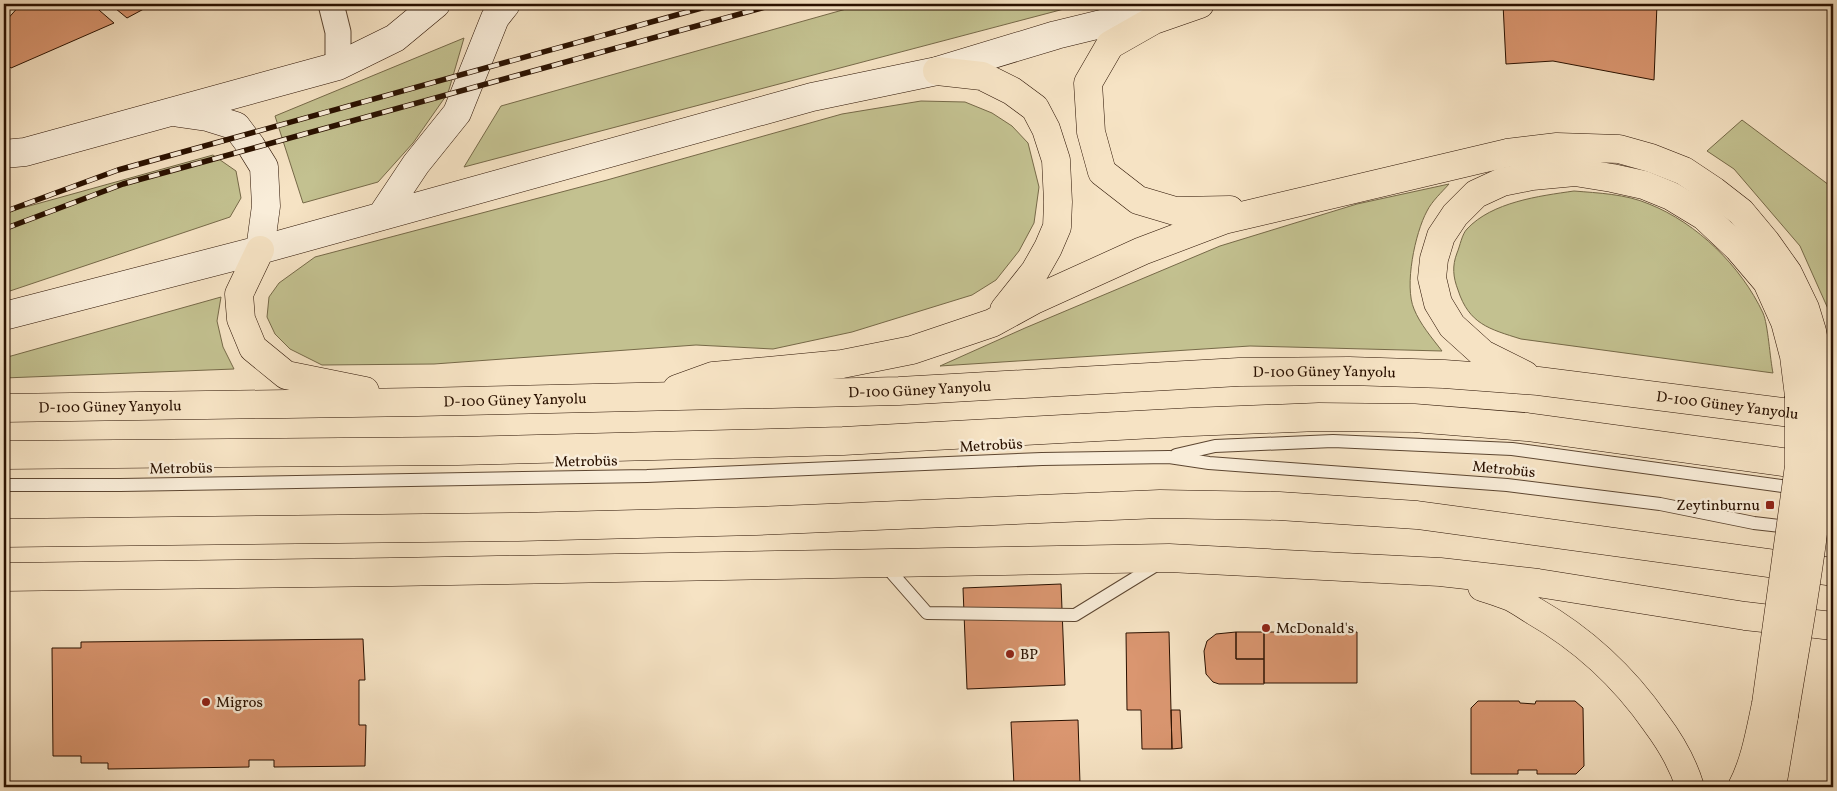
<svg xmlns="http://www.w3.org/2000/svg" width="1837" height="791" font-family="Vollkorn,serif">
<rect width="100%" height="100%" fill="#f6e3c4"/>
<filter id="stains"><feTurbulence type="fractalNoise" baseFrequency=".004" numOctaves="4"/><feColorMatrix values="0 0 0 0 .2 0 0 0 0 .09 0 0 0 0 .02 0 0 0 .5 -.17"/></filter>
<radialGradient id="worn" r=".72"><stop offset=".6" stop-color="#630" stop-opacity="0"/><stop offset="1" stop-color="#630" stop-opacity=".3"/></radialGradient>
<path fill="#c3c190" stroke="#766948" d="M 864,4 L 1083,4 L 464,167 L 501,106 Z
M 464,38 L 448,93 L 413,143 L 378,182 L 303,203 L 275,116 Z
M 921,101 L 965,102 L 992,113 L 1012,126 L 1028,143 L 1039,187 L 1034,223 L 1019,251 L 996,280 L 972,295 L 852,332 L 773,349 L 696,345 L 434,364 L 322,365 L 290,349 L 275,334 L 267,317 L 269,297 L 279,283 L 315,257 L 607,180 L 842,114 Z
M 1742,120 L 1833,188 L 1833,320 L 1800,246 L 1734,169 L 1707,151 Z
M 213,155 L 236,171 L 241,198 L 230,217 L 4,293 L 4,213 Z
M 1449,184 C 1442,192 1432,201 1427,211 C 1415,233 1404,286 1414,309 C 1420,324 1432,338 1442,351 L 1250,346 L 940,366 L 1025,328 L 1220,246 L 1357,204 Z
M 1574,191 C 1598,193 1626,194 1649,204 C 1697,223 1741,266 1763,313 C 1768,324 1770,359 1773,373 L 1521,339 C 1489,329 1469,324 1458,290 C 1453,277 1452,266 1457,253 C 1460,246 1462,234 1467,229 C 1492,202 1539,196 1574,191 Z
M 221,297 L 217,321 L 223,347 L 234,369 L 4,378 L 4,358 Z"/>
<path fill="#da9670" stroke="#2a1100" d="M 21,4 L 92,4 L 114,23 L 11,68 L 4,62 L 4,23 Z
M 110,4 L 153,4 L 127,18 Z
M 1503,4 L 1657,4 L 1654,80 L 1553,61 L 1506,64 Z
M 1061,584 L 1065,685 L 967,689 L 963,588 Z
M 1169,632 L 1172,749 L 1142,749 L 1141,710 L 1127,710 L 1126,633 Z
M 1236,632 L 1236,659 L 1264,659 L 1264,684 L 1219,684 L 1213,682 L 1206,674 L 1204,651 L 1207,641 L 1216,634 Z
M 1236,632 L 1264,632 L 1264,659 L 1236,659 Z
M 1264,632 L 1357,632 L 1357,683 L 1264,683 Z
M 363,639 L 365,680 L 359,680 L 359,725 L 366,725 L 365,766 L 274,767 L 274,760 L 249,760 L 249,767 L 108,769 L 108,763 L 81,763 L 81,756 L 53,756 L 52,648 L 81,648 L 81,642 Z
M 1478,701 L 1519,701 L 1520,703 L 1535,704 L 1536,701 L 1575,701 L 1583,708 L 1584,766 L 1576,774 L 1537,774 L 1537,770 L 1518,770 L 1518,774 L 1471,774 L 1471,708 Z
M 1171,710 L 1180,710 L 1182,748 L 1172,749 Z
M 1078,720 L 1080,784 L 1014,786 L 1011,722 Z"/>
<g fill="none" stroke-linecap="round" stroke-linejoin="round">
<g stroke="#5d4631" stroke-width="14">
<path id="service" d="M 1176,455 L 1215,446 L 1333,441 L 1512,449 L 1833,493
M 4,485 L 120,485 L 647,476 L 1042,459 L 1169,457 L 1209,463 L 1507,485 L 1660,504 L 1754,523 L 1833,532
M 884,564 L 927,613 L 1075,615 L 1158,564"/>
</g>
<g stroke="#5d4631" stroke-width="27">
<path id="minor" d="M 331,4 L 338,32 L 338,66"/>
</g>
<g stroke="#2a1100" stroke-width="29">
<path id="secondary" d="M 179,113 L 207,117 L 236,126 L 251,146 L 264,167 L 266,206 L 260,250
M 4,154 L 25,152 L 338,66 L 395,38 L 436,4
M 382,215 L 416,164 L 457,113 L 495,18 L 506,4
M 4,316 L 260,250 L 812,97 L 937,71 L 1056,35 L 1167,8"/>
</g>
<g stroke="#2a1100" stroke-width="29">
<g id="primary">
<path d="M 1200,4 L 1154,20 L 1110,45 L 1088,83 L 1091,132 L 1102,172 L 1138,200 L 1175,211 L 1230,210"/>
<path d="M 937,71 L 982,76 L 1012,91 L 1035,108 L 1046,129 L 1056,160 L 1058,202 L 1057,227 L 1048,248 L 1035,271 L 1004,310"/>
<path d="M 260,250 L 239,294 L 241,319 L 253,348 L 286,375 L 365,391"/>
<path d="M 1525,375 L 1483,354 L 1452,326 L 1438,303 L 1432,278 L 1434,259 L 1441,236 L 1455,215 L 1476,194 L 1502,182 L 1532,176 L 1575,172 L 1612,178 L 1644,185 L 1671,196 L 1704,216 L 1738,248 L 1767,282 L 1785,322 L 1794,356 L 1799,396"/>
<path d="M 677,389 L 713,376 L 842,364 L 912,350 L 992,323 L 1034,300 L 1142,251 L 1224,220 L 1507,153 L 1557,147 L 1619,149 L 1651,158 L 1684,171 L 1714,191 L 1741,212 L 1766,242 L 1788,273 L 1805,308 L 1812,331 L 1818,362 L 1821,395"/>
<path id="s1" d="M 4,408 L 418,402 L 899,391 L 1239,372 L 1349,371 L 1444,374 L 1538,381 L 1822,417"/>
<path d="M 4,577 L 392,572 L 1169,558 L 1440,572 L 1538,583 L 1745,616 L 1833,626"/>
<path d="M 1482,587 C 1491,590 1501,593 1511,597 C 1519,601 1526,606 1534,611 C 1583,639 1624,677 1656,723 C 1671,743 1683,764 1690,787"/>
<path d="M 1742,787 C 1755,762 1760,732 1766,704"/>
<path d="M 1772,787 L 1784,716"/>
</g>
</g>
<g stroke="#2a1100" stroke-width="29">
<path id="trunk" d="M 4,455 L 458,451 L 732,444 L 843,441 L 1191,422 L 1319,417 L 1414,418 L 1527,427 L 1833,469
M 4,533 L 518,527 L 756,521 L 1160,504 L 1279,506 L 1417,515 L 1833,572"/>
</g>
<use href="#service" stroke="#f9edd9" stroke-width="12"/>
<use href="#minor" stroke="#f9edd9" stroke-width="25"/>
<use href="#secondary" stroke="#f9edd9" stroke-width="28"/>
<use href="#primary" stroke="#f6e3c4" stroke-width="28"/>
<use href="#trunk" stroke="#f6e3c4" stroke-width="28"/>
<g stroke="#2a1100" stroke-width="5.5">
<path id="rail" d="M 4,212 L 118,170 L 716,4
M 4,229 L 123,184 L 776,4"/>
</g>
<use href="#rail" stroke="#f9edd9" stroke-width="4" stroke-dasharray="11" stroke-linecap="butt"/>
<g stroke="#2a1100" stroke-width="29" stroke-linecap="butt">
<path id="primary-bridge" d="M 1766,704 L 1799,466 L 1799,396
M 1784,716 C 1801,610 1824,503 1821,395"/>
</g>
<use href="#primary-bridge" stroke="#f6e3c4" stroke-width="28"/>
</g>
<g fill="#8f2418" stroke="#f9edd9" stroke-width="2">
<rect x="1765" y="500" width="10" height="10" rx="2.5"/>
<circle cx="1266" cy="628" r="5"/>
<circle cx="1010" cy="654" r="5"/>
<circle cx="206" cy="702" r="5"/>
</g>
<g text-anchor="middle" stroke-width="5" stroke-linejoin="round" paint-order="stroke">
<g font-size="15" fill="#2a1100" stroke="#f9edd9">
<text dy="5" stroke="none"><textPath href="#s1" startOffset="1321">D-100 Güney Yanyolu</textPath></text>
<text dy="5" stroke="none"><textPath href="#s1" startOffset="916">D-100 Güney Yanyolu</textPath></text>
<text dy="5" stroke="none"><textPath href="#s1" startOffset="511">D-100 Güney Yanyolu</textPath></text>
<text dy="5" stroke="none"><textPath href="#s1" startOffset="1726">D-100 Güney Yanyolu</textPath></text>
<text dy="5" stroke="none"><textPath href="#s1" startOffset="106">D-100 Güney Yanyolu</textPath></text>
<text transform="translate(991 445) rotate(-3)" y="5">Metrobüs</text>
<text transform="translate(586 461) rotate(-1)" y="5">Metrobüs</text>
<text transform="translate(181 468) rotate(-1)" y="5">Metrobüs</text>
<text transform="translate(1504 469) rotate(6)" y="5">Metrobüs</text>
</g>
<g font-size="15" fill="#2a1100" stroke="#f9edd9" text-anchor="start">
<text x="1760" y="510" text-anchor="end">Zeytinburnu</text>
<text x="1276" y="633">McDonald's</text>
<text x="1020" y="659">BP</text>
<text x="216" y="707">Migros</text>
</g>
</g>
<rect width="1837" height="791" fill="none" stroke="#f6e3c4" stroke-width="20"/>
<rect x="5" y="5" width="1827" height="781" fill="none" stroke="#2a1100" stroke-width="2.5"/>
<rect x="10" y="10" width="1817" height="771" fill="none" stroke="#2a1100"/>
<rect width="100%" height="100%" filter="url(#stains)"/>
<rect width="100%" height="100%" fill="url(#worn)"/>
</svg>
